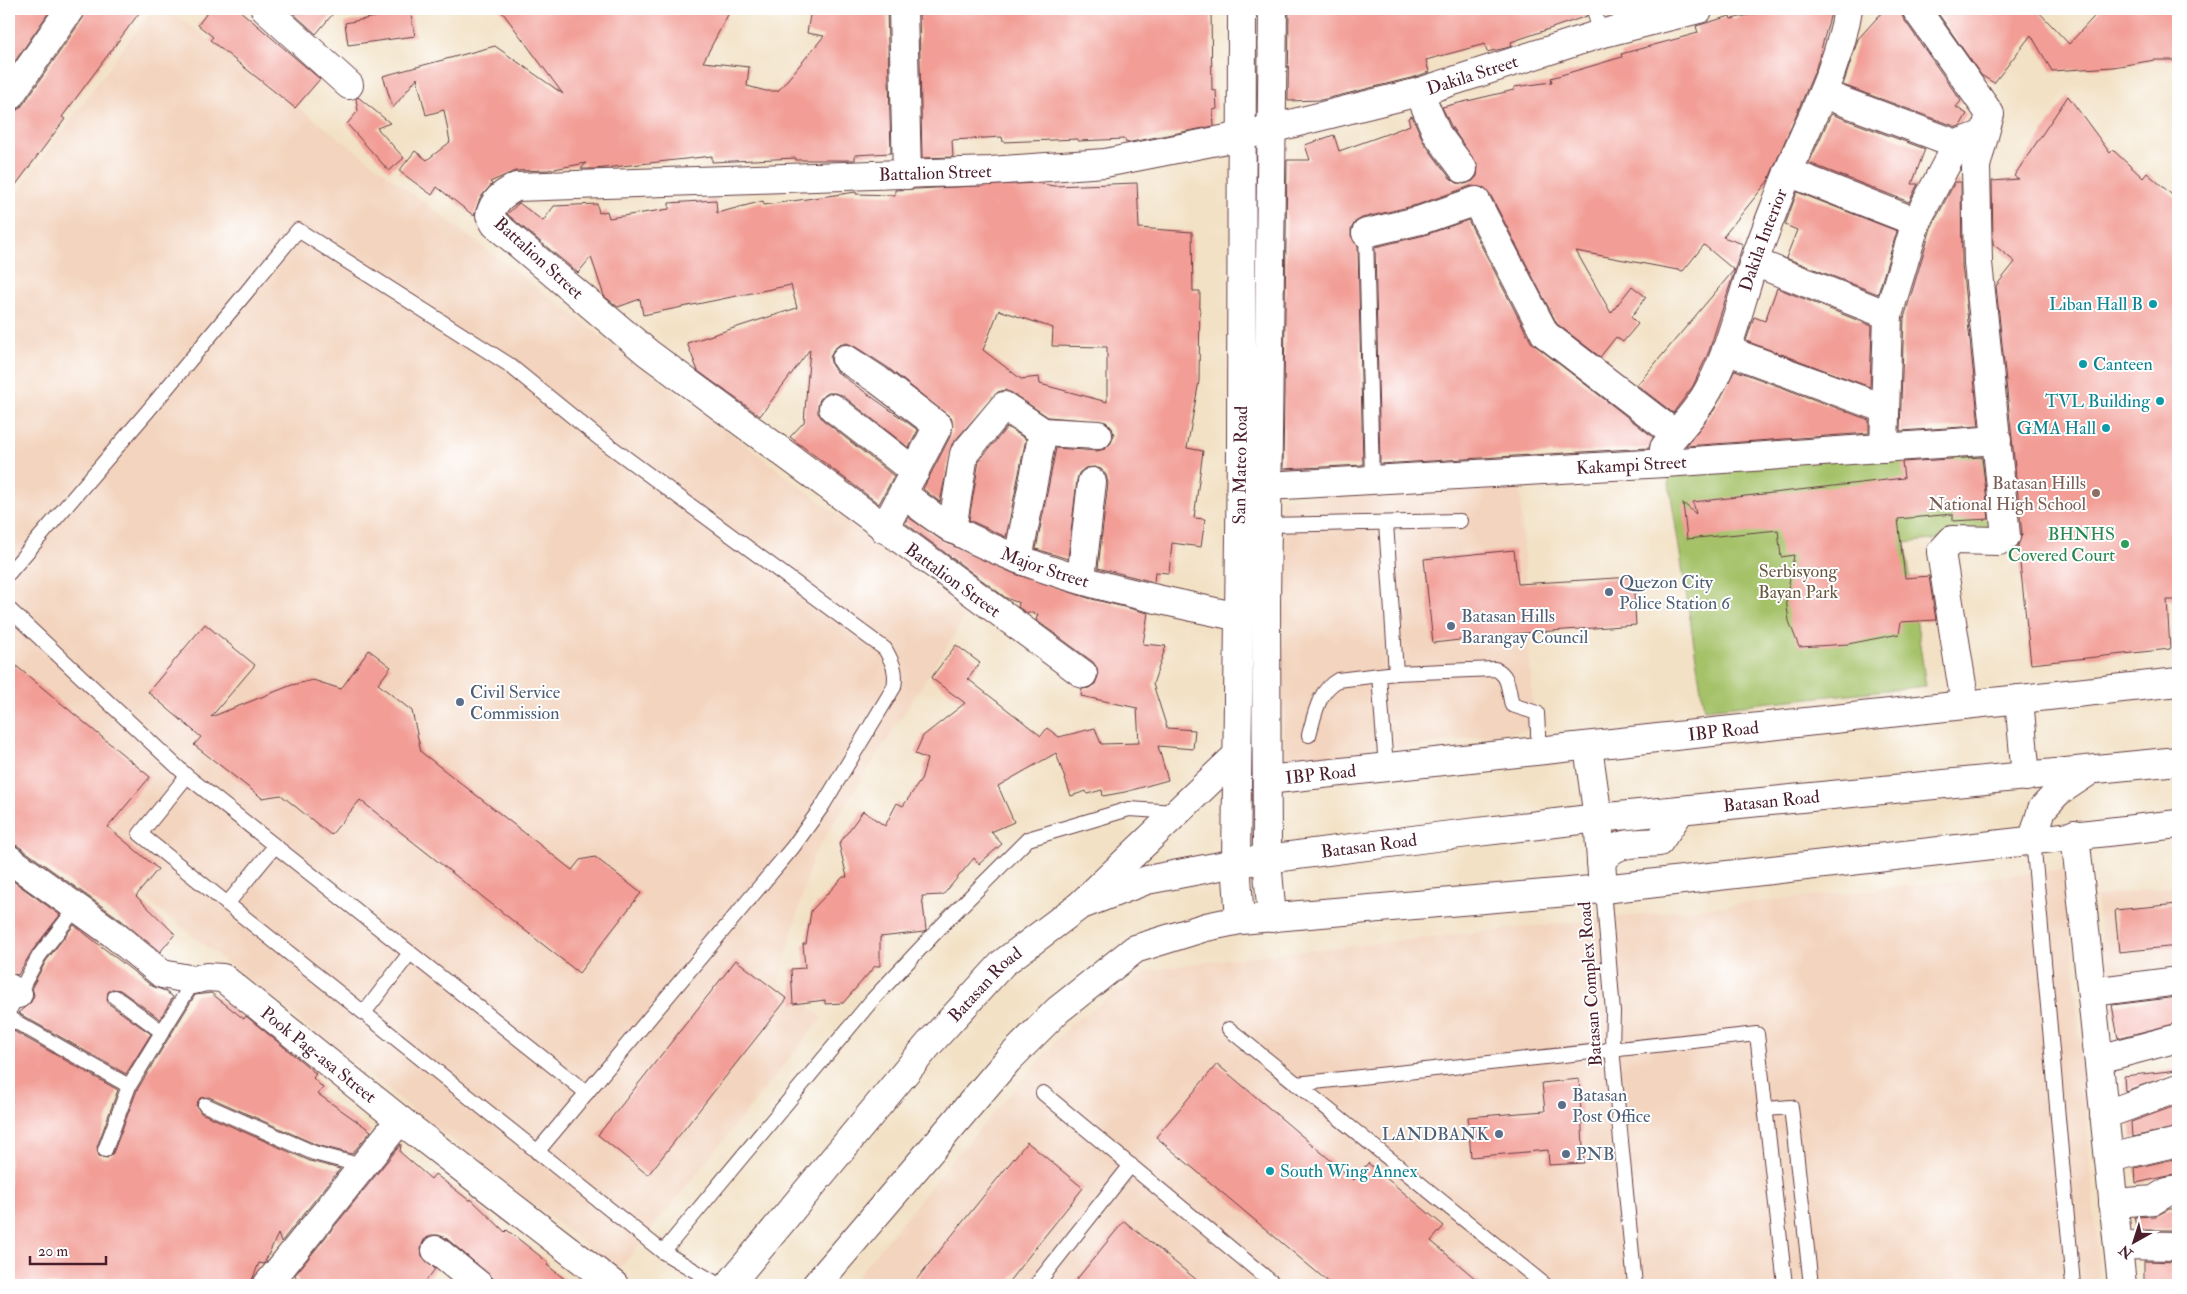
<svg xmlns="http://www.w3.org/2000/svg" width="2187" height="1294" font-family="'IM FELL Double Pica',serif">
<rect width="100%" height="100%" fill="#fff"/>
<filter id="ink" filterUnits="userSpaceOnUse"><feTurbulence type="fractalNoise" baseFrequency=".02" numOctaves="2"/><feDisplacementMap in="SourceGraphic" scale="10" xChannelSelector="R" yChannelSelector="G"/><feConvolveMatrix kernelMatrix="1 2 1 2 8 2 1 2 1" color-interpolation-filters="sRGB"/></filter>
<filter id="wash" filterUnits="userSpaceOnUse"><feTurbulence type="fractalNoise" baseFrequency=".0096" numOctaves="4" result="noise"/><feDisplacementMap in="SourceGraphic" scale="20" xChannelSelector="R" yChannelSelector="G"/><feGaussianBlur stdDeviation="1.12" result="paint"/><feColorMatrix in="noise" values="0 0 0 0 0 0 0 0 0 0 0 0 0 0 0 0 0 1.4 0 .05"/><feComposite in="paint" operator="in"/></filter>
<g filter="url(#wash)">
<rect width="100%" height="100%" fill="#f2e1c5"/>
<path fill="#f3d4be" d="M 152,9 L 168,9 L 968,613 L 813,856 L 779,982 L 822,1018 L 618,1271 L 9,791 L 9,204 Z
M 1519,478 L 1534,729 L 1284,765 L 1281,499 Z
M 2066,869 L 2100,1285 L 850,1285 L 954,1158 L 1070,1025 L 1144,972 L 1210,961 Z
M 2178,886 L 2178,967 L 2105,974 L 2096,896 Z"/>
<path fill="#a5c269" stroke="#78704a" d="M 1983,448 L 1994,533 L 1905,543 L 1926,686 L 1704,709 L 1667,470 Z"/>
<g id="blocks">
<path fill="#f29e96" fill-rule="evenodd" d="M 9,9 L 51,9 L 9,70 Z
M 85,9 L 142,9 L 62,117 L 65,119 L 9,194 L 9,112 L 16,111 L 22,106 L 83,18 Z
M 210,9 L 238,9 L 320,79 L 295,108 L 210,40 L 213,37 L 198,25 Z
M 299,9 L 337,9 L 316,34 L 294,14 Z
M 500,9 L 731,9 L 703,62 L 749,67 L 747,86 L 766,91 L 778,91 L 824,36 L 807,33 L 811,9 L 887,9 L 891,153 L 855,155 L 855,160 L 796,160 L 796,158 L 712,162 L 712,156 L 595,169 L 581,169 L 586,163 L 549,170 L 515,171 L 490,182 L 492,184 L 480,198 L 474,216 L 437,187 L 432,195 L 399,171 L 415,151 L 427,160 L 450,142 L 444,110 L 426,115 L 417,78 L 393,108 L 383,76 L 495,46 L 563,94 Z
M 919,9 L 1211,9 L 1212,91 L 1216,90 L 1217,109 L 1213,110 L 1214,126 L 1126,143 L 1125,139 L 1078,141 L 1078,139 L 1003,142 L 1002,137 L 952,140 L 953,157 L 922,158 Z
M 1289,9 L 1585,9 L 1587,16 L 1511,42 L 1512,46 L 1506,48 L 1487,52 L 1485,44 L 1426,60 L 1429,72 L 1415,77 L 1321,100 L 1288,101 Z
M 1776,9 L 1830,9 L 1831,13 L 1816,68 L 1768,181 L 1723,237 L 1743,244 L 1709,351 L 1693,386 L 1673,413 L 1637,385 L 1734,270 L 1704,245 L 1683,271 L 1576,251 L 1611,313 L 1632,286 L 1646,297 L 1631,317 L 1638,324 L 1623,342 L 1616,337 L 1600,357 L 1557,324 L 1490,194 L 1485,188 L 1471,186 L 1417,205 L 1362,218 L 1355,222 L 1351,229 L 1351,236 L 1358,246 L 1363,465 L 1283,469 L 1287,160 L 1310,160 L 1305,145 L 1334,135 L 1339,151 L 1384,135 L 1410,125 L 1408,118 L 1412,116 L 1424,143 L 1450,178 L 1457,183 L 1465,184 L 1473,181 L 1477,176 L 1478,167 L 1451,126 L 1442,107 L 1514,90 L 1514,87 L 1552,82 L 1551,78 L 1622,57 L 1621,54 L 1698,33 L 1696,26 L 1730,16 L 1731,19 Z
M 1885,9 L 1901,9 L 1903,18 L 1961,101 L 1956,107 L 1967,114 L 1960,126 L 1957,127 L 1843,85 L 1858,39 Z
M 1935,9 L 2036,9 L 2069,44 L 2101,9 L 2178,9 L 2178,60 L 2155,60 L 2113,67 L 2052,71 L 2031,35 L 1994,83 L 1981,75 Z
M 410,10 L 415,36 L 348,45 L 345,23 Z
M 2068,96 L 2110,153 L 2113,150 L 2143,178 L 2147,173 L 2178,200 L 2178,600 L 2167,600 L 2170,649 L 2031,664 L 2018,545 L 2022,534 L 1996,286 L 2015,262 L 1993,244 L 1992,181 L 2019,179 L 2014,176 Z
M 358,97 L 390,123 L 377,128 L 404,158 L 389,171 L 347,124 L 358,111 L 356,99 Z
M 1831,114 L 1925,149 L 1912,184 L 1918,184 L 1909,202 L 1809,163 Z
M 1955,182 L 1961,182 L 1962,265 L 1979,426 L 1900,431 L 1904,318 L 1931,228 Z
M 1036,183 L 1054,186 L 1137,183 L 1139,228 L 1192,232 L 1193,291 L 1200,291 L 1199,381 L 1187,448 L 1203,451 L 1194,518 L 1205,519 L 1201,547 L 1172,543 L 1169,573 L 1155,572 L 1154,582 L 1098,568 L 1108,483 L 1106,475 L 1101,469 L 1094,467 L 1085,468 L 1079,473 L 1077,480 L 1068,559 L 1036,549 L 1056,448 L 1097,451 L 1105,449 L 1111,443 L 1114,435 L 1112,428 L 1106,422 L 1048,417 L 1012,393 L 1005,390 L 998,392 L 952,444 L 940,502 L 923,489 L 952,433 L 952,419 L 887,367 L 854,346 L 847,343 L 839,345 L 833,350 L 830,358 L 832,366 L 837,372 L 918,430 L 909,448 L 842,395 L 835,393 L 828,393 L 820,399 L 818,406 L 818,413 L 823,420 L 894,476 L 879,504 L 790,437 L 804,422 L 810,349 L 760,416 L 698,371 L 687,343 L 797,308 L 791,285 L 643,315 L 640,299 L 618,307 L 604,296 L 591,257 L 578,273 L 507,214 L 519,203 L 543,221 L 554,206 L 597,204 L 599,213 L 607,211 L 609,218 L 669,209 L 669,203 L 716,200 L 717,213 L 763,201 L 764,205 L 856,192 L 856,194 L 895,195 L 895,190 ZM 999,310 L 1053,328 L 1052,346 L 1107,347 L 1107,402 L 1040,384 L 1039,377 L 1021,379 L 983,350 Z
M 1797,192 L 1897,231 L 1878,294 L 1786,258 L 1797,230 L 1785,225 Z
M 1468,220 L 1531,342 L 1653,437 L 1649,448 L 1380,464 L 1375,247 L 1425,235 Z
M 1777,288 L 1872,326 L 1870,387 L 1746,341 L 1754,317 L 1765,321 Z
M 1735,370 L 1869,420 L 1869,433 L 1686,446 L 1714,410 Z
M 1007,427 L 1026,439 L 1006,537 L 969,520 L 979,461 Z
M 1982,457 L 1989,519 L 1953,521 L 1953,514 L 1898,519 L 1905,578 L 1929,576 L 1936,620 L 1901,622 L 1899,634 L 1848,644 L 1799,647 L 1789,621 L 1786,600 L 1794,555 L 1781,557 L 1778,530 L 1687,539 L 1683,503 L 1696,514 L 1693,502 L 1904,478 L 1902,462 Z
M 908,517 L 943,541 L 1015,574 L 1088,598 L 1148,613 L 1143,644 L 1166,646 L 1153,684 L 1167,728 L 1195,730 L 1193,749 L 1158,746 L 1168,780 L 1125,792 L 1103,796 L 1102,790 L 1087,794 L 1086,791 L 1071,796 L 1056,753 L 998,786 L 1014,822 L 991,832 L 1002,844 L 979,864 L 974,858 L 943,895 L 922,896 L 926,930 L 924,932 L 880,937 L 880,966 L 875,966 L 843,1003 L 825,1004 L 825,1000 L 793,1004 L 791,969 L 805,968 L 803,944 L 806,944 L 811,911 L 843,877 L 847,877 L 839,844 L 863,811 L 885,826 L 897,803 L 903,806 L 921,780 L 927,759 L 915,754 L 923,736 L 965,703 L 931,678 L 956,645 L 980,663 L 968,679 L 1041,736 L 1047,728 L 1059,737 L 1095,728 L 1101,744 L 1139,743 L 1137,708 L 1081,696 L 1082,689 L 1089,688 L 1095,684 L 1098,676 L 1097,668 L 1093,662 L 1036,620 L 1038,614 L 1025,612 L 1018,607 L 1019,603 L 1006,598 L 905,523 Z
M 1514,550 L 1518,584 L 1633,577 L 1636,625 L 1523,633 L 1433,643 L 1424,559 Z
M 205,624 L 255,665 L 211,717 L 292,685 L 313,680 L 341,689 L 369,650 L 391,667 L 378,684 L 412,711 L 421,752 L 572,870 L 580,860 L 595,857 L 641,893 L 579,973 L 360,800 L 331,835 L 281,795 L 262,798 L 194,745 L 201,737 L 148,692 Z
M 9,660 L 150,777 L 108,827 L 158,869 L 136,896 L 175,934 L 160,952 L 121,920 L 18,846 L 9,844 Z
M 9,878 L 60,915 L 32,951 L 18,975 L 9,973 Z
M 2178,904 L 2178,946 L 2119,952 L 2115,910 Z
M 74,925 L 152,986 L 165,991 L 173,997 L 160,1019 L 120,990 L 112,989 L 108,992 L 107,1000 L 109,1004 L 151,1034 L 126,1074 L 18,1013 L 31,1002 L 34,995 L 32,987 L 46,961 Z
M 736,960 L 787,999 L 648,1175 L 598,1135 Z
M 211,993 L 244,1019 L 246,1016 L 306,1065 L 316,1074 L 313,1078 L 323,1088 L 318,1094 L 371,1131 L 352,1154 L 317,1145 L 209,1097 L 200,1098 L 196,1105 L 201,1113 L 310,1161 L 340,1169 L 281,1242 L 278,1234 L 264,1264 L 259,1263 L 250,1285 L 58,1285 L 9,1281 L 10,1029 L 118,1090 L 97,1147 L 99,1156 L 107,1158 L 113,1153 L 137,1090 L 195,995 Z
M 2178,997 L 2178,1023 L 2118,1038 L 2112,1005 Z
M 1217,1064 L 1354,1180 L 1368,1163 L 1444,1226 L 1431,1241 L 1483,1285 L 1332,1285 L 1156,1137 Z
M 2178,1070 L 2178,1073 L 2125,1091 L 2124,1076 Z
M 1579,1079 L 1584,1163 L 1549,1165 L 1548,1150 L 1471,1157 L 1468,1117 L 1545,1111 L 1542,1083 Z
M 2178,1105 L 2178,1127 L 2132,1137 L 2131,1122 Z
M 1027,1142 L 1083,1188 L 1006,1285 L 912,1285 Z
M 401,1144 L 400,1152 L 431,1179 L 435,1174 L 470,1201 L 471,1199 L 505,1232 L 507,1230 L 549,1263 L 547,1265 L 572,1285 L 501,1285 L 446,1238 L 438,1235 L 431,1235 L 424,1240 L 421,1247 L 422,1256 L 435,1269 L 423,1285 L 300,1285 L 295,1275 Z
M 2178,1158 L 2178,1174 L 2136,1183 L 2135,1168 Z
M 2169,1209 L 2178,1209 L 2178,1230 L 2137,1230 L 2134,1217 L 2156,1216 Z
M 1124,1221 L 1203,1285 L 1072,1285 Z
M 2144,1261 L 2178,1262 L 2178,1282 L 2144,1282 Z"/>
</g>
</g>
<g filter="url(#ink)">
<use href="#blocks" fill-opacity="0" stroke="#633c42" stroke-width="1"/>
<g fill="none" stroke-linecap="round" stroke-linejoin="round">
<g stroke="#633c42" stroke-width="16">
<path id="service" d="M 1594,9 L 1600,34
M 1366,233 L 1372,479
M 1386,523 L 1396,673 L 1495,669 C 1510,675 1508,691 1512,705 L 1537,713 L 1539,752
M 1267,525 L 1460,521
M 9,573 L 147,412 L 298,230 L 508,364 L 599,438 L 885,649 C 893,663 897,672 894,687 L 823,805 L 793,847 L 537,1152
M 9,609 L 187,776 L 587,1093
M 1379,675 L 1386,768
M 1309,735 C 1315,714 1318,691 1338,680 L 1396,673
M 187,776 L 140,834 L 663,1252 L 719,1285
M 2033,839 L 2073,1285
M 1603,889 L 1613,1012 L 1612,1048 L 1635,1285
M 227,904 L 275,846
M 115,997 L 161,1031
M 9,1011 L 39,956 L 76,908
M 364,1013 L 410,953
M 9,1018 L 129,1086
M 1229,1029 L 1545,1285
M 1296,1084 L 1757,1034 L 1785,1285
M 1043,1093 L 1275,1285
M 205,1105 L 314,1153 L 363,1166
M 1766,1109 L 1791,1107 L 1811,1285
M 105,1150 L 129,1086 L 194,980
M 663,1252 L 873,999 L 949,918 L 1028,839 L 1129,809 L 1176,812
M 1036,1285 L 1131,1165"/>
</g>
<g stroke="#633c42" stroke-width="30">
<g id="minor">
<path d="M 265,9 L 349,85"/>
<path d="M 903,9 L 907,175"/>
<path d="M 1916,9 L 1990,114 L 1976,166 L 1978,263 L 2006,536 L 1999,541 L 1952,540 L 1941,552 L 1965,704"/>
<path d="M 1419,92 L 1437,134 L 1463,169"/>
<path d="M 1823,94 L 1957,144"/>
<path d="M 9,97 L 70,9"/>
<path d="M 1788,172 L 1916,222"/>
<path d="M 1366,233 L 1421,220 L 1476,201 L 1545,334 L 1675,434"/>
<path d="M 1754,262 L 1888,315"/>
<path d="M 1726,350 L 1885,409"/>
<path d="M 846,359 L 878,380 L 938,426 L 884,529"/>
<path d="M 833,408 L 915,472"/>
<path d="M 1884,448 L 1888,315 L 1916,222 L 1957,144 L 1984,134"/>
<path id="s1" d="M 1665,463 L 1664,448 C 1680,428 1700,408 1711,385 C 1730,349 1739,308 1751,271 C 1762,238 1775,207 1787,175 C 1809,120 1839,68 1848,9"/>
<path id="s2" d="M 1267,486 L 1665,463 L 1997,440"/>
<path id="s3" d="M 903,494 C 920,506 936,520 953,529 C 1041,577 1142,596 1239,617"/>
<path d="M 952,529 L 964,454 L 1004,406 L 1043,432 L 1098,435"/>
<path d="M 1018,559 L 1043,432"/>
<path d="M 1081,579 L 1092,482"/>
<path id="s4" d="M 1083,674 L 648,353 L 495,224 L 490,215 C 494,200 503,194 516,187 L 990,171 L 1105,163 L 1242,136 L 1419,92 L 1600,34 L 1699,9"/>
<path id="s5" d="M 1267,780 L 2178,682"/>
<path d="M 2075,834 L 2122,1285"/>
<path id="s6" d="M 9,859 L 112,933 L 162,974 L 194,980 L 206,977 L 223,978 L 400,1120 L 614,1285"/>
<path d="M 9,988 L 18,994"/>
<path d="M 2092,992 L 2178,981"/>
<path d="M 2099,1059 L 2178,1038"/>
<path d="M 2104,1115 L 2178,1088"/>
<path d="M 2109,1158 L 2178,1142"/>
<path d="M 2113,1203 L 2154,1200 L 2167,1192 L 2178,1190"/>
<path d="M 2118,1245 L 2178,1246"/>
<path d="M 436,1250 L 479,1285"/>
<path d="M 267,1285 L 400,1120"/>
</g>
</g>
<g stroke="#633c42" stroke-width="30">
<g id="secondary">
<path id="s7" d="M 729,1285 L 929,1044 L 1003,963 L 1079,906 L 1147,880 L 1236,863"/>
<path d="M 816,1285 L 1008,1060 L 1058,1010 L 1135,949 L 1206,927 L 1240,920"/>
</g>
</g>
<g stroke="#633c42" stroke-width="30">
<g id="primary">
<path d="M 1242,9 L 1241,453 L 1236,863 L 1240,920 L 1603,889 L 2178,824"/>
<path d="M 2019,699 L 2026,777"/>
<path d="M 1588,747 L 1598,818 L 1603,889"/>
<path d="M 2033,839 L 2042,809 L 2058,792 L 2088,772"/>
<path d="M 1601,862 C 1615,840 1635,844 1659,842 L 1681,810"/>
<path id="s8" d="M 1236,863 L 1443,836 L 1598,818 L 2178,761"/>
<path d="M 1079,906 L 1237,755"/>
<path d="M 1272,918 L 1267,860 L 1266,605 L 1273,9"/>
</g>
</g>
<use href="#service" stroke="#fff" stroke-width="14"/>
<use href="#minor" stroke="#fff" stroke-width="28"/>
<use href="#secondary" stroke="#fff" stroke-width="28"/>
<use href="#primary" stroke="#fff" stroke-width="28"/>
</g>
</g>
<g fill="#0f9aa8" stroke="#fff" stroke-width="2">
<circle cx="2153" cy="304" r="5"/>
<circle cx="2083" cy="364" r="5"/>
<circle cx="2160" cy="401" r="5"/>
<circle cx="2106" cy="428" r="5"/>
<circle cx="1270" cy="1171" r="5"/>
</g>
<circle fill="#8d6e63" stroke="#fff" stroke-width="2" cx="2096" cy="493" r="5"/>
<circle fill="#2e9e5b" stroke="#fff" stroke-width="2" cx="2125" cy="544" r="5"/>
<g fill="#5c6f8a" stroke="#fff" stroke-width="2">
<circle cx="1609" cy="592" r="5"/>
<circle cx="1451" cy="626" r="5"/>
<circle cx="460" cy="702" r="5"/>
<circle cx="1562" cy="1105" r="5"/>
<circle cx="1499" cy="1134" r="5"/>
<circle cx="1566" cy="1154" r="5"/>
</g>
<g text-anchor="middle" stroke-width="4" stroke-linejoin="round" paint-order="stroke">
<g font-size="18" fill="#4a1f2b" stroke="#fff">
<text dy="6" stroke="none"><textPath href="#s4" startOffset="1758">Dakila Street</textPath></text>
<text dy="6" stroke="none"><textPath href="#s4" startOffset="1210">Battalion Street</textPath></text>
<text dy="6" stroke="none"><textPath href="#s1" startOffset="248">Dakila Interior</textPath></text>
<text transform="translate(539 258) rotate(42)" y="6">Battalion Street</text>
<text dy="6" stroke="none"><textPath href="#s2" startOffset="365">Kakampi Street</textPath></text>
<text transform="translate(1240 465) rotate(-89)" y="6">San Mateo Road</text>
<text dy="6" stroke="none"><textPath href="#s3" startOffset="161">Major Street</textPath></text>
<text transform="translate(953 580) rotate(36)" y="6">Battalion Street</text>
<text dy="6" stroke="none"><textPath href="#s5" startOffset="459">IBP Road</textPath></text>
<text dy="6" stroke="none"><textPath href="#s5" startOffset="54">IBP Road</textPath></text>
<text dy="6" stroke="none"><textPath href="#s8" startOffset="539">Batasan Road</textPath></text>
<text dy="6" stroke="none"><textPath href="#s8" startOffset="134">Batasan Road</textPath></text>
<text transform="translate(1590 984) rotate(-94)" y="6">Batasan Complex Road</text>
<text dy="6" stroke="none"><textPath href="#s7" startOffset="395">Batasan Road</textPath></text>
<text dy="6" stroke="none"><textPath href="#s6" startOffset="376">Pook Pag-asa Street</textPath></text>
</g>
<g font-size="18" fill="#0d838f" stroke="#fff" text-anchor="end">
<text x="2143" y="310">Liban Hall B</text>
<text x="2093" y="370" text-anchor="start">Canteen</text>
<text x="2150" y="407">TVL Building</text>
<text x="2096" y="434">GMA Hall</text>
<text x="1280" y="1177" text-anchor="start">South Wing Annex</text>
</g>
<g font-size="18" fill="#785e54" stroke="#fff" text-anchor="end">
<text x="2086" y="489">Batasan Hills<tspan x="2086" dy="21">National High School</tspan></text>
</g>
<g font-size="18" fill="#27864d" stroke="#fff" text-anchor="end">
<text x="2115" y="540">BHNHS<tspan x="2115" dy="21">Covered Court</tspan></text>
</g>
<g font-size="18" fill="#6a5841" stroke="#fff">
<text x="1798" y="577">Serbisyong<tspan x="1798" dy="21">Bayan Park</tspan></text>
</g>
<g font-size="18" fill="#4e5e75" stroke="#fff" text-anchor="start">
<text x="1619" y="588">Quezon City<tspan x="1619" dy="21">Police Station 6</tspan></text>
<text x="1461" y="622">Batasan Hills<tspan x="1461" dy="21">Barangay Council</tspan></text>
<text x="470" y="698">Civil Service<tspan x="470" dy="21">Commission</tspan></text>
<text x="1572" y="1101">Batasan<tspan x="1572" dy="21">Post Office</tspan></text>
<text x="1489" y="1140" text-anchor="end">LANDBANK</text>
<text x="1576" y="1160">PNB</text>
</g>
</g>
<rect width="2187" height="1294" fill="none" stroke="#fff" stroke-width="30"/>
<g transform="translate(2134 1242) rotate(219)" stroke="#ffffff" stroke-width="4" paint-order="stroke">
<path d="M0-4L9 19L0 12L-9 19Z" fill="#4a1f2b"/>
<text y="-8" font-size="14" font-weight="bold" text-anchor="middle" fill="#4a1f2b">N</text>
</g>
<path d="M30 1256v8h76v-8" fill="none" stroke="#4a1f2b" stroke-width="2.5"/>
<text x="38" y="1256" font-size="15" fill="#4a1f2b" stroke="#ffffff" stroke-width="4" paint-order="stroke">20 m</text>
</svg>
